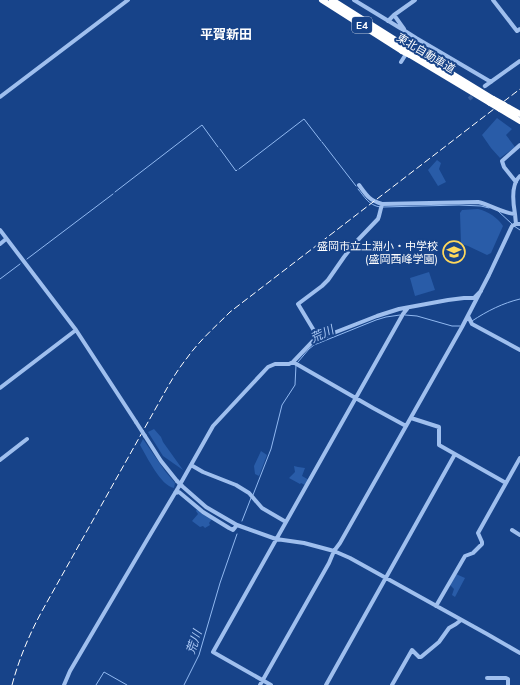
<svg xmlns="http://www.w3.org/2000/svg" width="520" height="685" font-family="Mulish,'Noto Sans JP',sans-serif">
<rect width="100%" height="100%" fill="#174389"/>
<path fill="#295ca8" d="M 497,118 L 512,129 L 506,135 L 515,147 L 500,158 L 491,148 L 482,135 Z
M 437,160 L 441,163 L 439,169 L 446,182 L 438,186 L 428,170 Z
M 478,209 C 488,211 498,218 503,226 L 491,253 L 487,255 L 468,246 L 461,244 L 460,213 L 462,210 Z
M 429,272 L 435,290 L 415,296 L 410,278 Z
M 154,429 L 161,437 L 163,442 L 183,470 L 163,456 L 148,432 Z
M 143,439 L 165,471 L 175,483 L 174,488 C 161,486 147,457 140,445 Z
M 261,451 L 267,455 L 259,476 L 255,474 L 254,466 Z
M 294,466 L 298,467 L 305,468 L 302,476 L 309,480 L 305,485 L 301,483 L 300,484 L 289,478 L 295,472 Z
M 197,509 L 212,519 L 209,523 L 210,525 L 205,528 L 203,526 L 200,527 L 192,521 L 198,514 L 196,511 Z
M 456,574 L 465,578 L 455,597 L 452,595 L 454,589 L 450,585 Z"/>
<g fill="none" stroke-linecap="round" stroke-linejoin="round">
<path stroke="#91b9f1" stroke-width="1" d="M 322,142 L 356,186
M 220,149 L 236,171 L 237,170
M 239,169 L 304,119 L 321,141
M 358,189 C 365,197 368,205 380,207
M 115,192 L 202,125 L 218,147
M 383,207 L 459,205 L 481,206 L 489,208
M 498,211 L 512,224
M 514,226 L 520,230
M 27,259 L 113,194
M 0,279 L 20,264
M 405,315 L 417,316 L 452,326 L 460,326
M 472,321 C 487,311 503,303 520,299
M 298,362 L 309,349 L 314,345 L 376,320 L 386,317 L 400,315
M 253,495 L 271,449 L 282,405 L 295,385 L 296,365
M 242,521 L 251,498
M 96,685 L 104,672 L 127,685
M 184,685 L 199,655 L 220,583 L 237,534"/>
<path stroke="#3a5f9b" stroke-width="4" stroke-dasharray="4 2" stroke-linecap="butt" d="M 469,99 L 485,86"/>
<path stroke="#9fbfee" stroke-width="4" d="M 354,0 L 405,31 L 416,38 L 491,82
M 493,0 L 517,31 L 520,29
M 394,15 L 404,29
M 388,21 L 394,15 L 415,0
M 401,62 L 416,38
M 485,86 L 520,61
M 0,97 L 128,0
M 516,182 L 504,167 L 502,161 L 520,145
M 359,185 C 367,196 369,200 382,204 L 478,202 C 491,205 502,213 515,214 L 516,224
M 515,214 C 513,203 511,184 520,176
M 0,230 L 76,330 L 136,422
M 0,244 L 6,239
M 468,316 L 472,324 L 520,350
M 319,339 L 298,304 L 322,286 L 328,280 L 344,257 L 355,243 L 378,219 L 379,216 L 382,204
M 293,362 L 373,408 L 406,426
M 0,388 L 76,330
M 411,418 L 439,427 L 439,445 L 506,483
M 145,436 L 161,461 L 177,481
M 0,460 L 27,439
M 191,465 L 203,472 L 236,485 L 249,493 L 262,508 L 286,522 L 213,652 L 271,685
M 182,486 L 206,507 L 237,525 L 276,539 L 304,543 L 334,551 L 350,558 L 487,634 L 520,653
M 175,493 L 179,492 L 203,512 L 229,528 L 233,530 L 237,525
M 286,522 L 403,314 L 407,309
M 512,530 L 520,535
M 436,606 L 465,556 L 473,553 L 482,544 L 482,542 L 478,533 L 520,458
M 487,678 L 506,678 L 508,679 L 508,685
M 64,685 L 70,671 L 147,540 L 178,488 L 213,426 L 268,367 L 275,364 L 289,364 L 293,362 L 313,341 L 377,316 L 399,309 L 448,300 L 464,298 L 474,298 L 481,291
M 260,685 L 329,563 L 334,551 L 340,543 L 462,327 L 489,275 L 512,226 L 516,224 L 520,224
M 326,685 L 455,454
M 392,685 L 412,650 L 419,657 L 421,657 L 439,642 L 449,628 L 456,624 L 461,620"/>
<path stroke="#fff" stroke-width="6" d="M 322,0 L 402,51
M 332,0 L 405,46
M 413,50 L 493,99
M 410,55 L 490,103
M 504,105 L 520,114
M 500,109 L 520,121"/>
<path stroke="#fff" stroke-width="1" stroke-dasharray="7 3" stroke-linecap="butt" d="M 12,685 C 19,659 29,635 42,611 L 166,390 C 172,379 179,368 187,358 C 199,341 215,327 230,312 L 520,89"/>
<path stroke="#9fbfee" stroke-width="4" d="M 136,422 L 145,436
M 177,481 L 182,486"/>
<path stroke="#fff" stroke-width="6" d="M 405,46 L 413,50
M 402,51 L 410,55
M 493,99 L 504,105
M 490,103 L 500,109"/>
</g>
<defs>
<g id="school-ring" transform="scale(1.15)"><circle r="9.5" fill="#174389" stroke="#ffd85c" stroke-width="1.5"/><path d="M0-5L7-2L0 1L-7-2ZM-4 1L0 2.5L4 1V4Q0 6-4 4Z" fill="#ffd85c"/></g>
</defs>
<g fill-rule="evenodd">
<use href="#school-ring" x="454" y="252"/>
</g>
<g text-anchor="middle" stroke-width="4" stroke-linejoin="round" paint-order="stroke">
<rect fill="#174389" stroke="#b9c7dc" stroke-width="1" x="352" y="17" width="20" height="16" rx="3"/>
<g font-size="10" font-weight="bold" fill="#fff">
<text x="362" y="29">E4</text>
</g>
<g font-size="11" fill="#fff" stroke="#174389">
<text transform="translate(426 53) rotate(31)" y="4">東北自動車道</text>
</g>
<g font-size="11" fill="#fff" stroke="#174389" text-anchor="end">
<text x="438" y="250">盛岡市立土淵小・中学校<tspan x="438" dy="13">(盛岡西峰学園)</tspan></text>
</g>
<g font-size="12" font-style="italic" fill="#abc9f6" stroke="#174389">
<text transform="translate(322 334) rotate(-25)" y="4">荒川</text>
<text transform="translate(194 642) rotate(-71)" y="4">荒川</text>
</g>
<g font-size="13" font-weight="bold" fill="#fff" stroke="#174389">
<text x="226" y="39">平賀新田</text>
</g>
</g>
</svg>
